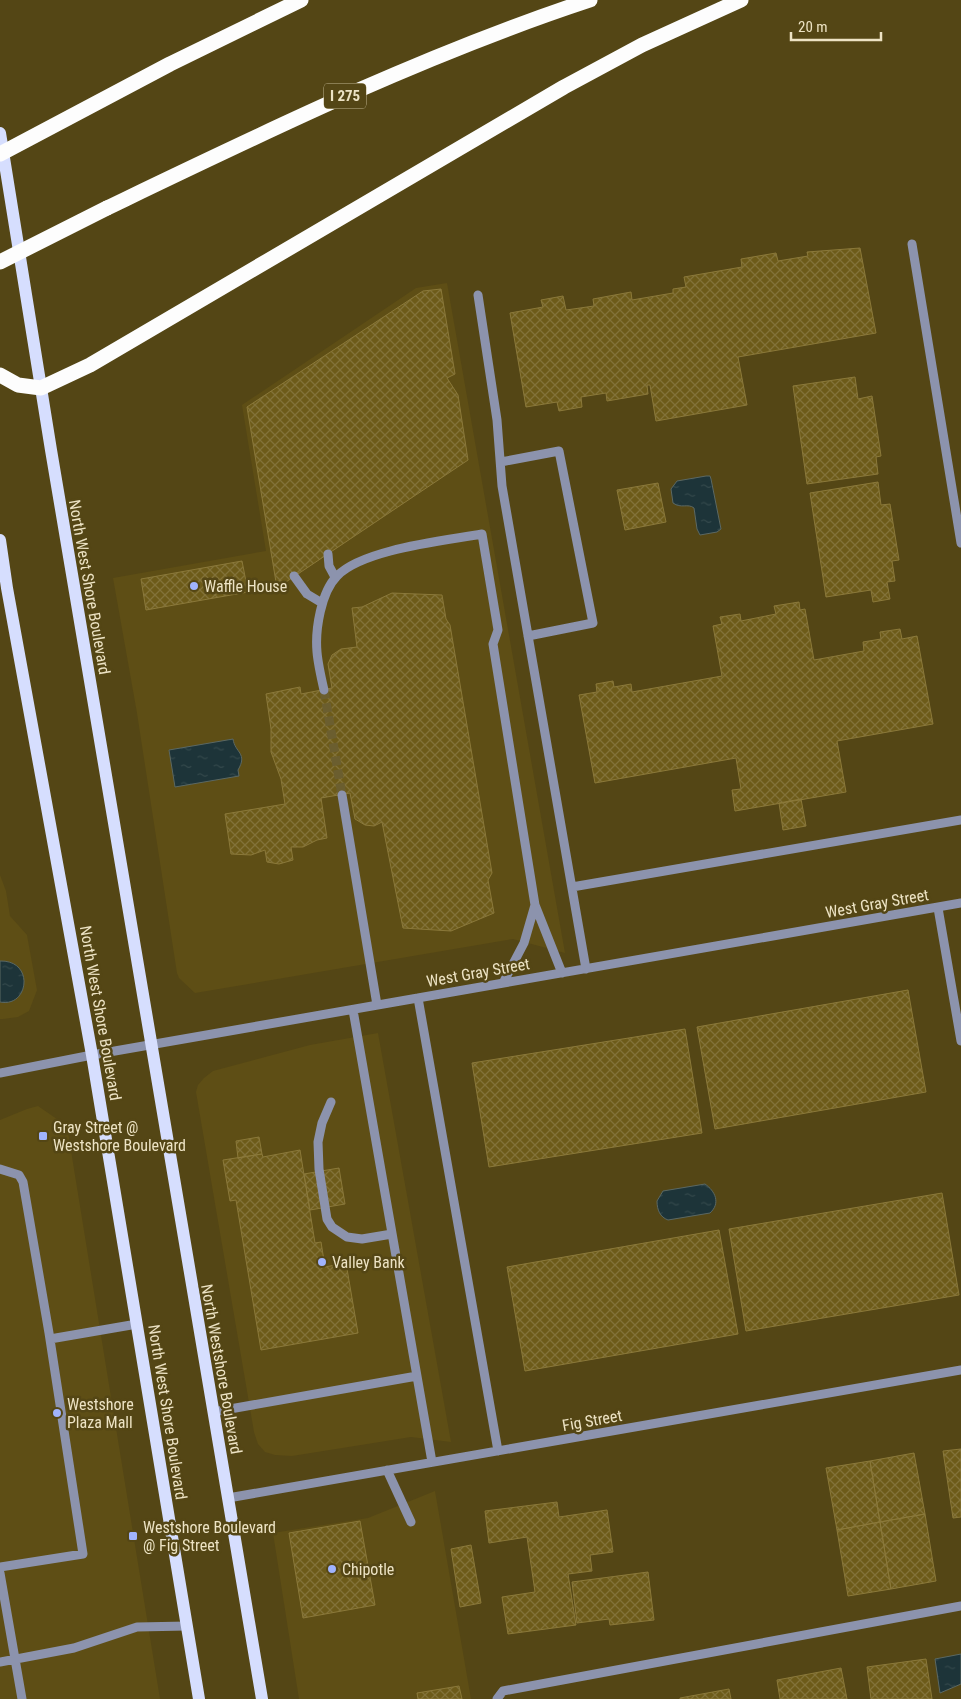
<svg xmlns="http://www.w3.org/2000/svg" width="961" height="1699" font-family="'Roboto Condensed',sans-serif">
<defs>
<pattern id="water-ripples" width="26" height="14" patternUnits="userSpaceOnUse" patternTransform="scale(1.25)"><rect width="26" height="14" fill="#1d3439"/><path d="M2 4q2-2 4 0t4 0M15 11q2-2 4 0t4 0" fill="none" stroke="#33484b"/></pattern>
<pattern id="building-cross-hatch" width="8" height="8" patternUnits="userSpaceOnUse" patternTransform="scale(1.25)"><rect width="8" height="8" fill="#6d5b19"/><path d="M0 0l8 8M0 8l8-8" fill="none" stroke="#827239"/></pattern>
</defs>
<rect width="100%" height="100%" fill="#544615"/>
<path fill="#5e4e15" d="M 447,283 L 565,953 L 513,939 L 195,993 L 179,978 L 177,973 L 137,713 L 113,578 L 266,551 L 242,405 L 416,288 Z
M 0,875 L 6,891 L 10,916 L 27,935 L 37,990 L 29,1011 L 18,1017 L 3,1019 L 0,1019 Z
M 378,1033 L 451,1442 L 411,1437 L 292,1456 L 275,1455 L 265,1452 L 258,1444 L 254,1432 L 196,1092 L 198,1085 L 204,1078 L 213,1071 L 310,1045 Z
M 38,1106 L 67,1126 L 160,1699 L 0,1699 L 0,1120 L 27,1109 Z
M 435,1491 L 471,1699 L 299,1699 L 273,1533 L 368,1518 Z"/>
<path fill="url(#water-ripples)" stroke="#5b6863" d="M 706,476 L 710,476 L 711,479 L 721,529 L 717,532 L 700,535 L 697,529 L 694,508 C 688,503 681,509 673,503 L 671,489 L 677,481 Z
M 233,739 C 235,753 248,753 238,770 L 239,776 L 175,787 L 169,750 Z
M 0,961 C 35,960 29,1008 0,1002 Z
M 705,1184 C 715,1191 721,1203 710,1213 L 668,1220 C 660,1217 657,1210 657,1201 L 663,1191 Z
M 961,1654 L 961,1684 L 940,1693 L 935,1659 Z"/>
<path fill="url(#building-cross-hatch)" stroke="#8b793a" d="M 860,248 L 876,333 L 738,357 L 747,405 L 656,421 L 650,385 L 647,385 L 648,394 L 607,401 L 606,393 L 581,397 L 582,407 L 559,411 L 557,402 L 526,407 L 510,313 L 543,307 L 541,300 L 563,296 L 566,310 L 594,306 L 593,299 L 631,292 L 632,300 L 673,293 L 673,289 L 686,287 L 684,277 L 742,267 L 741,259 L 776,253 L 778,261 L 808,256 L 807,252 Z
M 441,289 L 455,374 L 447,378 L 458,395 L 468,460 L 277,588 L 247,407 L 423,291 Z
M 855,377 L 858,399 L 872,396 L 881,456 L 876,457 L 878,474 L 807,484 L 793,386 Z
M 878,482 L 881,505 L 890,504 L 899,560 L 892,561 L 895,581 L 887,582 L 890,599 L 873,602 L 871,590 L 826,597 L 810,493 Z
M 658,483 L 666,522 L 625,530 L 617,490 Z
M 242,561 L 248,592 L 146,610 L 141,579 Z
M 392,593 L 442,595 L 446,619 L 450,625 L 492,873 L 488,880 L 494,913 L 451,931 L 403,928 L 382,822 L 374,826 L 365,825 L 355,819 L 350,793 L 321,798 L 327,838 L 317,840 L 303,847 L 291,847 L 293,860 L 279,864 L 267,862 L 265,850 L 251,855 L 231,854 L 225,814 L 285,804 L 281,779 L 271,752 L 271,729 L 266,694 L 300,687 L 301,694 L 332,688 L 328,664 L 332,655 L 341,649 L 357,647 L 352,608 L 362,607 Z
M 799,602 L 800,610 L 805,609 L 814,660 L 864,651 L 863,642 L 881,639 L 880,632 L 900,629 L 902,639 L 917,636 L 933,724 L 837,741 L 846,792 L 735,811 L 732,790 L 741,789 L 736,758 L 595,783 L 579,695 L 597,692 L 596,684 L 613,681 L 614,687 L 631,684 L 632,692 L 722,676 L 713,626 L 722,624 L 720,617 L 740,614 L 741,621 L 776,614 L 774,606 Z
M 801,799 L 806,826 L 783,830 L 779,803 Z
M 908,990 L 926,1092 L 715,1129 L 697,1027 Z
M 685,1029 L 702,1133 L 489,1167 L 472,1063 Z
M 259,1137 L 262,1154 L 238,1158 L 236,1141 Z
M 300,1150 L 315,1243 L 321,1242 L 325,1267 L 346,1263 L 358,1333 L 261,1350 L 236,1200 L 230,1201 L 223,1160 L 262,1154 L 263,1157 Z
M 339,1168 L 345,1204 L 310,1210 L 304,1174 Z
M 942,1193 L 959,1295 L 746,1331 L 729,1229 Z
M 719,1230 L 738,1334 L 525,1371 L 507,1267 Z
M 961,1449 L 961,1517 L 953,1518 L 943,1451 Z
M 914,1453 L 925,1514 L 880,1522 L 870,1461 Z
M 870,1461 L 880,1522 L 837,1530 L 826,1468 Z
M 557,1502 L 559,1517 L 607,1510 L 613,1552 L 590,1555 L 592,1571 L 568,1574 L 576,1625 L 508,1634 L 502,1597 L 535,1592 L 527,1537 L 489,1543 L 485,1511 Z
M 925,1514 L 936,1581 L 891,1589 L 880,1522 Z
M 360,1521 L 375,1605 L 303,1618 L 289,1533 Z
M 880,1522 L 891,1589 L 848,1596 L 837,1530 Z
M 471,1545 L 481,1603 L 460,1607 L 451,1549 Z
M 648,1572 L 654,1620 L 610,1625 L 609,1619 L 577,1623 L 572,1582 Z
M 926,1659 L 932,1699 L 871,1699 L 867,1667 Z
M 841,1668 L 847,1699 L 780,1699 L 777,1680 Z
M 459,1686 L 462,1699 L 418,1699 L 417,1693 Z
M 729,1689 L 731,1699 L 680,1699 L 680,1698 Z"/>
<g fill="none" stroke-linecap="round" stroke-linejoin="round">
<path stroke="#6b5e2f" stroke-width="9" stroke-dasharray="9 4.5" stroke-linecap="butt" d="M 324,690 L 342,795"/>
<path stroke="#8c93ad" stroke-width="9" d="M 912,244 L 961,543
M 478,295 L 497,420 L 502,486 L 586,969
M 501,462 L 559,451 L 593,623 L 528,636
M 328,554 L 329,566 L 335,577
M 294,576 L 307,594 L 322,603
M 324,690 C 321,677 318,664 317,652 C 315,630 321,592 337,576 C 363,549 444,541 482,534 L 498,630 L 493,644 L 535,905 L 562,973
M 342,795 L 377,1005
M 572,887 L 961,820
M 938,908 L 961,1041
M 503,983 L 524,943 L 535,905
M 418,998 L 498,1451
M 353,1010 L 432,1462
M 0,1073 L 92,1055 L 961,903
M 331,1102 L 322,1123 L 318,1142 L 319,1169 L 327,1219 L 332,1227 L 347,1237 L 362,1239 L 392,1234
M 0,1169 L 19,1175 L 23,1182 L 49,1333 L 83,1554 L 0,1567
M 50,1339 L 137,1324
M 213,1412 L 417,1376
M 387,1470 L 411,1522
M 228,1498 L 961,1370
M 0,1573 L 22,1699
M 0,1662 L 74,1648 L 137,1627 L 187,1626
M 497,1699 L 503,1691 L 961,1606"/>
<path stroke="#d6defe" stroke-width="12" d="M 0,133 L 51,450 L 262,1699
M 0,540 L 7,588 L 92,1055 L 199,1699"/>
<path stroke="#fdfdfd" stroke-width="15" d="M 107,208 C 265,132 423,55 590,0
M 0,375 L 18,385 L 41,388 L 90,365 L 564,87 L 642,45 L 741,0"/>
<path stroke="#fdfdfd" stroke-width="15" d="M 0,154 L 170,64 L 301,0
M 0,262 L 107,208"/>
</g>
<g fill="#a0b3fd" stroke="#544615" stroke-width="2">
<circle cx="194" cy="586" r="5"/>
<rect x="38" y="1131" width="10" height="10" rx="2.5"/>
<circle cx="322" cy="1262" r="5"/>
<circle cx="57" cy="1413" r="5"/>
<rect x="128" y="1531" width="10" height="10" rx="2.5"/>
<circle cx="332" cy="1569" r="5"/>
</g>
<g text-anchor="middle" stroke-width="5" stroke-linejoin="round" paint-order="stroke">
<rect fill="#544615" stroke="#bfb490" stroke-width="1" x="324" y="83.5" width="42" height="25" rx="4"/>
<g font-size="15" font-weight="bold" fill="#ede3c4">
<text x="345" y="101">I 275</text>
</g>
<g font-size="16" fill="#ede3c4" stroke="#544615" text-anchor="start">
<text x="204" y="592">Waffle House</text>
<text x="53" y="1133">Gray Street @<tspan x="53" dy="18">Westshore Boulevard</tspan></text>
<text x="332" y="1268">Valley Bank</text>
<text x="67" y="1410">Westshore<tspan x="67" dy="18">Plaza Mall</tspan></text>
<text x="143" y="1533">Westshore Boulevard<tspan x="143" dy="18">@ Fig Street</tspan></text>
<text x="342" y="1575">Chipotle</text>
</g>
<g font-size="16" fill="#ede3c4" stroke="#544615">
<text transform="translate(90 587) rotate(80)" y="6">North West Shore Boulevard</text>
<text transform="translate(877 903) rotate(-10)" y="6">West Gray Street</text>
<text transform="translate(478 972) rotate(-10)" y="6">West Gray Street</text>
<text transform="translate(101 1013) rotate(80)" y="6">North West Shore Boulevard</text>
<text transform="translate(222 1369) rotate(80)" y="6">North Westshore Boulevard</text>
<text transform="translate(168 1412) rotate(81)" y="6">North West Shore Boulevard</text>
<text transform="translate(592 1420) rotate(-10)" y="6">Fig Street</text>
</g>
</g>
<path d="M791 32v8h90v-8" fill="none" stroke="#ede3c4" stroke-width="2.5"/>
<text x="798" y="32" font-size="15" fill="#ede3c4" stroke="#544615" stroke-width="4" paint-order="stroke">20 m</text>
</svg>
